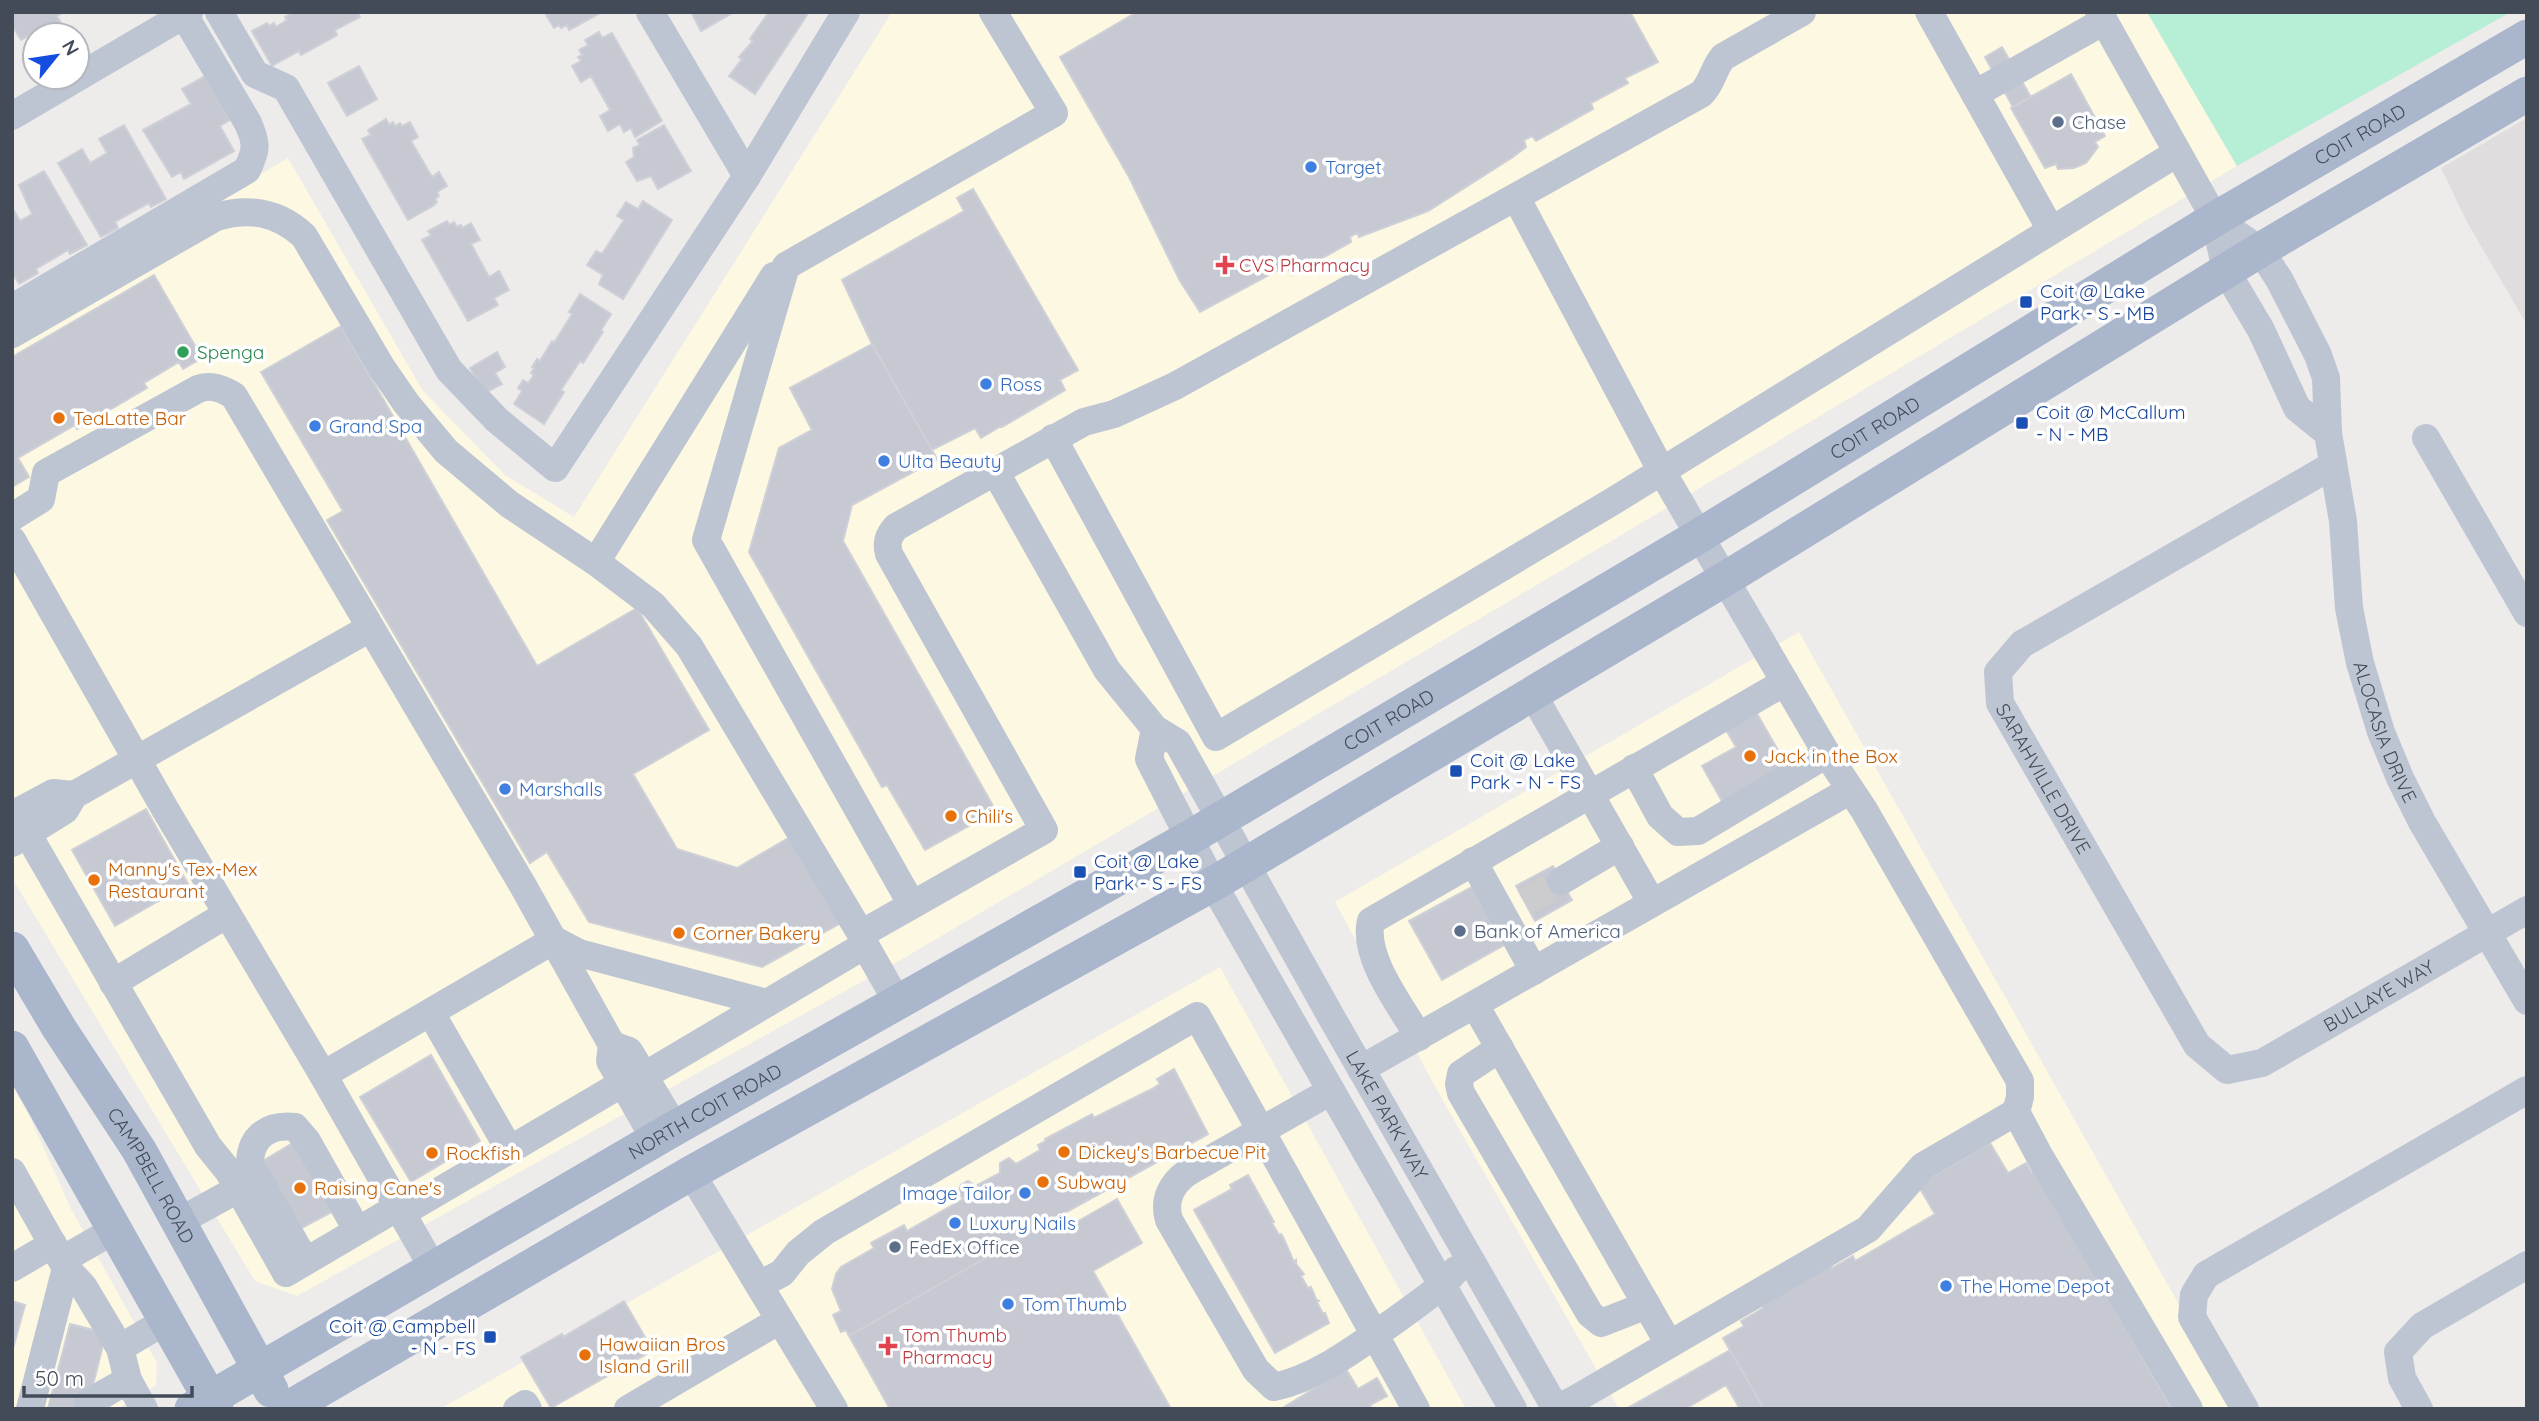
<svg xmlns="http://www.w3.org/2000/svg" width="2539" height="1421" font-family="Quicksand,sans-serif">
<rect width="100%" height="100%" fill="#eeebeb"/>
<path fill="#fcf8e2" d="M 892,12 L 2147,12 L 2237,166 L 1613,540 L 899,961 L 297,1296 L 255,1281 L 12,878 L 12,319 L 288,158 L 423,391 L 505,475 L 574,517 Z
M 1799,632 L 2238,1409 L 1619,1409 L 1442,1099 L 1335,902 Z
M 1220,967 L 1466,1409 L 440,1409 Z
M 12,1086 L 28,1113 L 71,1209 L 157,1363 L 156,1385 L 117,1409 L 12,1409 Z"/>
<path fill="#dfdddd" d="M 2527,118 L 2527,325 L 2467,222 L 2441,168 Z"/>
<path fill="#b6efd5" d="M 2147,12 L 2511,12 L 2237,166 Z"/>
<path fill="#c7c9d2" stroke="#cfd0d7" stroke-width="2" d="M 12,12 L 63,12 L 57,16 L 62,25 L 44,35 L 35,35 L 35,40 L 31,43 L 28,36 L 21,40 L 12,25 Z
M 293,12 L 358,12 L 360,17 L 335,30 L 337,35 L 301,55 L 299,51 L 272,66 L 252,31 L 267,23 L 269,26 L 274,23 L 276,27 L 287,20 L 285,17 Z
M 602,12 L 569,30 L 567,25 L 561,28 L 559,25 L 554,28 L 545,13 Z
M 691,12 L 734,12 L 701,31 Z
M 769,12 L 809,12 L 755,94 L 729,76 L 742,59 L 739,57 L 753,41 L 750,39 Z
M 1630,12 L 1658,62 L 1625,78 L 1628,83 L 1591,103 L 1593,109 L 1536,141 L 1532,136 L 1524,140 L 1526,147 L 1513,157 L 1428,211 L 1359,237 L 1357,233 L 1350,237 L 1351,242 L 1292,275 L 1286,266 L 1200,312 L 1180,281 L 1129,177 L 1060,57 L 1137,12 Z
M 599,32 L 602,38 L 612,33 L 662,121 L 635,137 L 631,128 L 624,132 L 620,124 L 608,131 L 600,116 L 610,110 L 591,76 L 581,82 L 572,66 L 581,61 L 578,57 L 582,55 L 579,50 L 588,45 L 585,40 Z
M 2002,47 L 2031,97 L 2013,107 L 1985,57 Z
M 359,66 L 377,99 L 347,116 L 328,83 Z
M 2071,74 L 2105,136 L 2095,142 L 2098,147 L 2086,163 L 2074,168 L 2058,169 L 2056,164 L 2045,168 L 2011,108 Z
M 205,76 L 230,120 L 220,126 L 234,151 L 184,179 L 181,172 L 172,177 L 143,130 L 191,104 L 182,89 Z
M 386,119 L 389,125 L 393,122 L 395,126 L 400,123 L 402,126 L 410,122 L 418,137 L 411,141 L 432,177 L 439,172 L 447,186 L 437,192 L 439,196 L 435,199 L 437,202 L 433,206 L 408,220 L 362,139 L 371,135 L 368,130 Z
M 124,125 L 166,199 L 151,207 L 149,203 L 115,222 L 118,228 L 101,237 L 58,163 L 82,149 L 90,163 L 107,153 L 99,139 Z
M 664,125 L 691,171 L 658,189 L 651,176 L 637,181 L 626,162 L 634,157 L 633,148 L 640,145 L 637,140 Z
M 44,171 L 87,245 L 70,254 L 68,250 L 36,269 L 38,273 L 19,284 L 12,272 L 12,207 L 20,221 L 32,214 L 19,185 Z
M 973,189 L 1078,370 L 1060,380 L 1065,390 L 1002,427 L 1001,426 L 981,438 L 975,428 L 932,450 L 872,344 L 842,280 L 964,211 L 957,198 Z
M 643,201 L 672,220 L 623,299 L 599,284 L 603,275 L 587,265 L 596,251 L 602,254 L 624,220 L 617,216 L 626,202 L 638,209 Z
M 447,221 L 449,225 L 454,222 L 457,227 L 461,225 L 462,228 L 471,223 L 480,240 L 471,244 L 489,277 L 499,271 L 509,290 L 494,298 L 498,305 L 468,321 L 422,240 L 431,235 L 428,231 Z
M 154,275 L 202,358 L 183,369 L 179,362 L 144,383 L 147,388 L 77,429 L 75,425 L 18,458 L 29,477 L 12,487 L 12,357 Z
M 580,294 L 611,314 L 601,330 L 603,332 L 583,363 L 580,361 L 561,390 L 564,392 L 544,424 L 514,404 L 522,391 L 518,388 L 523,380 L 528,383 L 534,375 L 531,373 L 534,368 L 532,367 L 537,359 L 540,361 L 552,341 L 554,343 L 572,314 L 569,312 Z
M 341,326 L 537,666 L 637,608 L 709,730 L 633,774 L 677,849 L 737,868 L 790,837 L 841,923 L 762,967 L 589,922 L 547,852 L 530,863 L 327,520 L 343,511 L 261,372 Z
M 872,344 L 937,459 L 852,505 L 843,541 L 996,811 L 925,850 L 887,785 L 882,787 L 749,552 L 779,448 L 812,430 L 790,388 Z
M 497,352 L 505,367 L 495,373 L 502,384 L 485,393 L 470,368 Z
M 1756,712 L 1787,766 L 1727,810 L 1702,766 L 1736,747 L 1726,730 Z
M 146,809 L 188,884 L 115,926 L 72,850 Z
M 1553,866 L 1572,900 L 1535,921 L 1516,886 Z
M 1479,883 L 1511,941 L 1442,980 L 1409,921 Z
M 431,1055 L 480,1141 L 411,1182 L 360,1097 Z
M 1174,1069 L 1208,1134 L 1059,1216 L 849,1336 L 846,1330 L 841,1332 L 833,1315 L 841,1311 L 832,1289 L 836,1274 L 841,1267 L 874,1248 L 871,1243 L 904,1225 L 907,1231 L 963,1199 L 958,1192 L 961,1185 L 968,1181 L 976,1186 L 1000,1173 L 1000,1163 L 1009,1158 L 1016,1164 L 1040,1150 L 1038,1145 L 1046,1141 L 1045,1139 L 1092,1114 L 1094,1118 L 1150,1090 L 1160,1084 L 1157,1079 Z
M 298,1140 L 337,1209 L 300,1229 L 261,1162 Z
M 1990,1143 L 2008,1173 L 2026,1163 L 2032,1173 L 2035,1171 L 2172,1409 L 1764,1409 L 1723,1338 L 1744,1326 L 1741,1321 L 1763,1308 L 1760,1304 L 1830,1264 L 1832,1268 L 1853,1256 L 1855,1261 L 1935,1214 L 1918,1185 Z
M 1248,1175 L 1274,1222 L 1272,1223 L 1279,1235 L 1281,1234 L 1283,1237 L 1294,1262 L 1296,1260 L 1296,1264 L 1304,1274 L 1301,1276 L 1308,1288 L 1311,1287 L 1316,1299 L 1319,1301 L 1317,1302 L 1323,1314 L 1325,1313 L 1329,1323 L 1275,1353 L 1194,1210 L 1232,1189 L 1230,1185 Z
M 1117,1199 L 1142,1243 L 1093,1271 L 1171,1409 L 890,1409 L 849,1336 L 1059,1216 L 1066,1228 Z
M 12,1301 L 25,1305 L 12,1352 Z
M 624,1301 L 650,1346 L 648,1353 L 551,1408 L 521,1357 L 562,1334 L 563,1337 Z
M 70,1324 L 106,1333 L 87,1409 L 48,1408 Z
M 1730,1350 L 1764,1409 L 1740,1409 L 1726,1385 L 1685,1409 L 1626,1409 Z
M 1346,1369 L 1358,1389 L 1377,1378 L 1387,1396 L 1370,1405 L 1372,1409 L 1281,1409 Z"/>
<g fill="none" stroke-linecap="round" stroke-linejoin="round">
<path stroke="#cccbce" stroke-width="28" stroke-dasharray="28 14" stroke-linecap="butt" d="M 1525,902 L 1561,881"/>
<g stroke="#bec5d2" stroke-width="28">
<path d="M 219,12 L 255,74 L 286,88 L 449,370 L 497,420 L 555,468 L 747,176 L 846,12"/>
<path d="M 650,12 L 747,176"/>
<path d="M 1929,12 L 2051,230"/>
<path d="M 2099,12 L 2215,219 L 2226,271 L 2261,330 L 2297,408 L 2328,433"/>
<path d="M 1975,94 L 2104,21"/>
<path d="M 12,116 L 189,12"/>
<path d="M 1516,197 L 1661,470 L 1827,754 L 1864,810 L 2020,1081 L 2020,1097 L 2016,1112 L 1923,1166 L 1868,1229 L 1572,1401 L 1554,1409"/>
<path id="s1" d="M 2215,219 L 2260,250 L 2279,279 L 2318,355 L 2326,378 L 2328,433 L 2343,521 L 2349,608 L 2360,663 L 2381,732 L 2400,778 L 2422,822 L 2527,1001"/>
<path d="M 12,308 L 247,170 C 257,149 257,144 248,123 L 184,15"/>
<path d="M 12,334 L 216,217 C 250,207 278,212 304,236 L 382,368 L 406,403 L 446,451 L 509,504 L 596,562 L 653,605 L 689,646 L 861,934 L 865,945 L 898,1003"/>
<path d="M 1053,438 L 1216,737 L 1610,503 L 2177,153"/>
<path d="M 2426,438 L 2527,613"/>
<path id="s2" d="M 2333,465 L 2022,644 L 1998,672 L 2000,703 L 2197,1045 L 2227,1070 L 2262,1063 L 2527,910"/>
<path id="s3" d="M 995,471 L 1107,670 L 1155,729 L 1178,743 L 1333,1020 L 1556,1409"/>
<path d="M 12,517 L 41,499 L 46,473 L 198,389 C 210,384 224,389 234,396 L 522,884 L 612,1045"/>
<path d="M 12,540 L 165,809 L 323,1075 L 433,1268"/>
<path d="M 596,562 L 774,276"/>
<path d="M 1532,693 L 1652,903"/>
<path d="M 1155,729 L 1149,759 L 1213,884 L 1513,1409"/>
<path d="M 1634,768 L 1660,816 L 1678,832 L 1698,831 L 1827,754"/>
<path d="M 12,815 L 53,793 L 74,795"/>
<path d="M 27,833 L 208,1146 L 229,1172 L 286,1273 L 398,1207"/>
<path d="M 12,843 L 65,810 L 74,795 L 370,628"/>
<path d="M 1473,861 L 1534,971"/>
<path d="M 1561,881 L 1620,846"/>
<path d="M 912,905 L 706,540 L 786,266 L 1054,113 L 993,12"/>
<path d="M 861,934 L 1044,830 L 889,554 C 886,543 888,536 896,527 L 1084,422 L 1114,414 L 1175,386 L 1701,94 C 1712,84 1713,69 1723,57 L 1802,12"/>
<path d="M 113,983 L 227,914"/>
<path d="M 1475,1005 L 1669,1344"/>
<path d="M 431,1013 L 509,1149"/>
<path d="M 1419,1037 C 1401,1006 1362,957 1371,921 L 1785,682"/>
<path d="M 1500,1048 L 1461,1074 L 1459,1084 L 1461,1093 L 1590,1314 L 1601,1323 L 1647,1305"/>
<path d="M 1361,1069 L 1849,791"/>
<path d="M 323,1075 L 554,940 L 579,953 L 767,1003"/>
<path d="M 644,1076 L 865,945"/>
<path d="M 1331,1091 L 1188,1172 C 1171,1184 1163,1200 1169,1220 L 1256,1370 L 1274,1387 C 1317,1378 1357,1347 1393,1322 C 1416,1305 1437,1292 1456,1270"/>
<path d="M 2016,1112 L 2040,1157 L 2189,1409"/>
<path d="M 656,1141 L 610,1061 L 612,1045 L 629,1051 L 675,1128"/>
<path d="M 12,1172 L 66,1268 L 83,1286 L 120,1348"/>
<path d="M 691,1173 L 834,1409"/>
<path d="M 402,1213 L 623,1083"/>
<path d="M 178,1222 L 238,1189"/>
<path d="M 62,1260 L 116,1229"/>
<path d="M 305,1261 L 250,1164 C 250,1136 269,1124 295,1127 L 307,1141 L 357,1230"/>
<path d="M 12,1268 L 53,1244"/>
<path d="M 759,1285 L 782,1273 L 798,1253 L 824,1232 L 1197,1016 L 1416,1409"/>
<path d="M 128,1380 L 120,1348 L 167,1320"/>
<path d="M 88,1403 L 128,1380 L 144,1409"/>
<path d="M 30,1409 L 66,1268"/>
<path d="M 517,1409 L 525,1404 L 528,1409"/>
<path d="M 628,1409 L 780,1320"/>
<path d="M 2245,1409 L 2192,1317 L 2194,1295 L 2206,1275 L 2527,1090"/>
<path d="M 2419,1409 L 2402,1378 L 2398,1352 L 2422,1326 L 2527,1265"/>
</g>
<g stroke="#a9b6cc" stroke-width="35">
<path id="s4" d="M 12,949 L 59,1028 L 139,1150 L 271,1390"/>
<path d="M 12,1048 L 216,1409"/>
<path id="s5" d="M 192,1409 L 675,1128 L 1189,838 L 1699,536 L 2215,219 L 2527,37"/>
<path d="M 287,1409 L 691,1173 L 1213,884 L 1725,579 L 2260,250 L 2527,94"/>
</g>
</g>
<g fill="#5c6f8a" stroke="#fff" stroke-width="2.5">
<circle cx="2058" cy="122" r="7"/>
<circle cx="1460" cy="931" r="7"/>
<circle cx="895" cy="1247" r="7"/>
</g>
<g fill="#3f7fe0" stroke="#fff" stroke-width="2.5">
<circle cx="1311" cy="167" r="7"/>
<circle cx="986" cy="384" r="7"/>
<circle cx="315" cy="426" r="7"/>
<circle cx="884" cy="461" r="7"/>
<circle cx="505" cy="789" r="7"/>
<circle cx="1025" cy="1193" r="7"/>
<circle cx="955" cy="1223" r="7"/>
<circle cx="1946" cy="1286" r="7"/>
<circle cx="1008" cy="1304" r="7"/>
</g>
<g fill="#e0444e" stroke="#fff" stroke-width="2.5">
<path d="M1221.5 254.5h7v7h7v7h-7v7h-7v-7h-7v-7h7z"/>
<path d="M884.5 1335.5h7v7h7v7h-7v7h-7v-7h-7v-7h7z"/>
</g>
<g fill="#1a4fb4" stroke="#fff" stroke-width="2.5">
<rect x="2019" y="295" width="14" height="14" rx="3.5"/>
<rect x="2015" y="416" width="14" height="14" rx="3.5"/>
<rect x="1449" y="764" width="14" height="14" rx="3.5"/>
<rect x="1073" y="865" width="14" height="14" rx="3.5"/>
<rect x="483" y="1330" width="14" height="14" rx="3.5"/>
</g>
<circle fill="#2e9e5b" stroke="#fff" stroke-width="2.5" cx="183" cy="352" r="7"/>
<g fill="#e8710a" stroke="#fff" stroke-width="2.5">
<circle cx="59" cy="418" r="7"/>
<circle cx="1750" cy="756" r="7"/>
<circle cx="951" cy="816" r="7"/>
<circle cx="94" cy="880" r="7"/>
<circle cx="679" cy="933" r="7"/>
<circle cx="1064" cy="1152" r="7"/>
<circle cx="432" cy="1153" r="7"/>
<circle cx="1043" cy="1182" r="7"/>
<circle cx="300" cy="1188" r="7"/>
<circle cx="585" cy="1355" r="7"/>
</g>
<g text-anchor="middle" stroke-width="7" stroke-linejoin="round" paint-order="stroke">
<g font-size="19" fill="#4e5e75" stroke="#fff" text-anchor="start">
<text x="2072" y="129">Chase</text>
<text x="1474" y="938">Bank of America</text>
<text x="909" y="1254">FedEx Office</text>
</g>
<g font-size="19" fill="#434b59" stroke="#fff">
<text dy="7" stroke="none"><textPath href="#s5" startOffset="2515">COIT ROAD</textPath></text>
<text dy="7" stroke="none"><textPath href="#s5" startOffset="1948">COIT ROAD</textPath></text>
<text dy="7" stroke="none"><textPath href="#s5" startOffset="1381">COIT ROAD</textPath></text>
<text dy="7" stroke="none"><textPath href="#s1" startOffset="560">ALOCASIA DRIVE</textPath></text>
<text dy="7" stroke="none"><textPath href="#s2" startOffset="514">SARAHVILLE DRIVE</textPath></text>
<text dy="7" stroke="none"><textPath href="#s2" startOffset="1031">BULLAYE WAY</textPath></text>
<text dy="7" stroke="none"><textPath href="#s5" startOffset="593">NORTH COIT ROAD</textPath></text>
<text dy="7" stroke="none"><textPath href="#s3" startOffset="758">LAKE PARK WAY</textPath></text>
<text dy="7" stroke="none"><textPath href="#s4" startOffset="266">CAMPBELL ROAD</textPath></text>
</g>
<g font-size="19" fill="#366cbe" stroke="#fff" text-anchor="start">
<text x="1325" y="174">Target</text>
<text x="1000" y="391">Ross</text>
<text x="329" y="433">Grand Spa</text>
<text x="898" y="468">Ulta Beauty</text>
<text x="519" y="796">Marshalls</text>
<text x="1011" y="1200" text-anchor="end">Image Tailor</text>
<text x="969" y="1230">Luxury Nails</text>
<text x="1960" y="1293">The Home Depot</text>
<text x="1022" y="1311">Tom Thumb</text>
</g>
<g font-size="19" fill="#be3a42" stroke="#fff" text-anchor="start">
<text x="1239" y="272">CVS Pharmacy</text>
<text x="902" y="1342">Tom Thumb<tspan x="902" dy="22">Pharmacy</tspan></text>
</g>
<g font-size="19" fill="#164399" stroke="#fff" text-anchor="start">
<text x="2040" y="298">Coit @ Lake<tspan x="2040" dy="22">Park - S - MB</tspan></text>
<text x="2036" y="419">Coit @ McCallum<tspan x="2036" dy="22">- N - MB</tspan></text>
<text x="1470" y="767">Coit @ Lake<tspan x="1470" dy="22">Park - N - FS</tspan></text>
<text x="1094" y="868">Coit @ Lake<tspan x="1094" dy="22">Park - S - FS</tspan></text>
<text x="476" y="1333" text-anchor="end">Coit @ Campbell<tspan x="476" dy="22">- N - FS</tspan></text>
</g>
<g font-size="19" fill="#27864d" stroke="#fff" text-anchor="start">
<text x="197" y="359">Spenga</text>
</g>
<g font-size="19" fill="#c56008" stroke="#fff" text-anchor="start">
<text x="73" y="425">TeaLatte Bar</text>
<text x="1764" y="763">Jack in the Box</text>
<text x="965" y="823">Chili's</text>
<text x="108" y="876">Manny's Tex-Mex<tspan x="108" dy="22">Restaurant</tspan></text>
<text x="693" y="940">Corner Bakery</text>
<text x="1078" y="1159">Dickey's Barbecue Pit</text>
<text x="446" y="1160">Rockfish</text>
<text x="1057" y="1189">Subway</text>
<text x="314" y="1195">Raising Cane's</text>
<text x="599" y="1351">Hawaiian Bros<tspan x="599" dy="22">Island Grill</tspan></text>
</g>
</g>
<rect width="2539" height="1421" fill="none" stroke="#434b59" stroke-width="28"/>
<g transform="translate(56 56) rotate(60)"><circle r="33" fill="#ffffff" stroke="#b4b7bd" stroke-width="2"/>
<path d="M0-5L12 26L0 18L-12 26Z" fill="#134ee0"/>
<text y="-10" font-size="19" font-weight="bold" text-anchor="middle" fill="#434b59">N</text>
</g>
<path d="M24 1386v10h168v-10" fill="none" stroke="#434b59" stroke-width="3.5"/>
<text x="35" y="1386" font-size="21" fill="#434b59" stroke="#ffffff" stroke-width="5" paint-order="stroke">50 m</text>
</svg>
